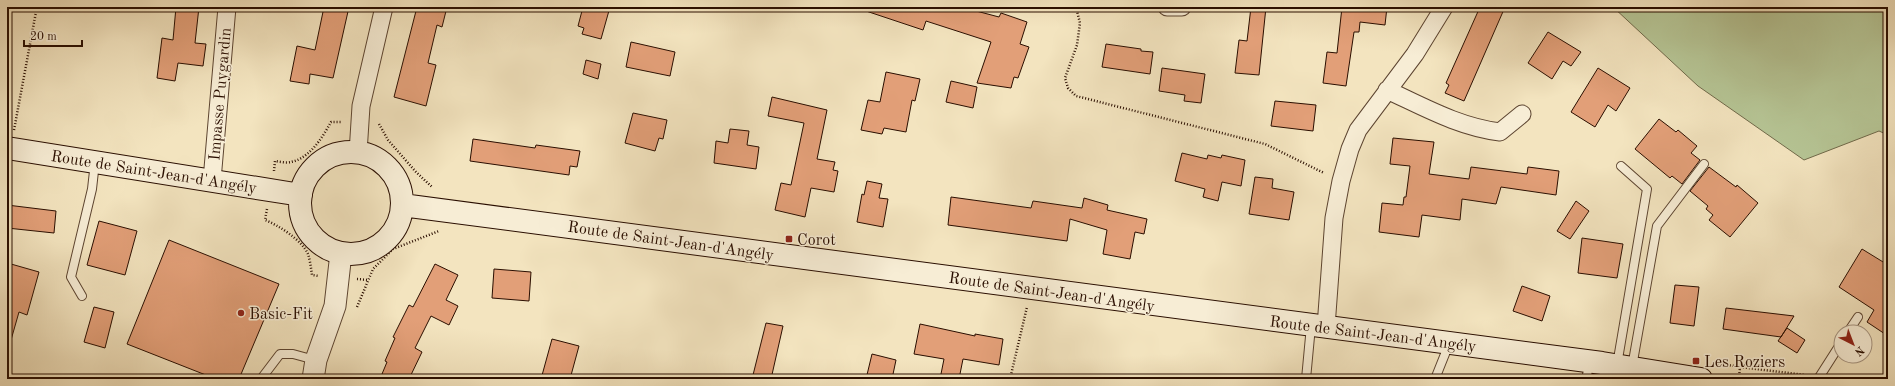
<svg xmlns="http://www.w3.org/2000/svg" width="1895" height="386" font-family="'Old Standard TT',serif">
<rect width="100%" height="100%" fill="#f3e4bf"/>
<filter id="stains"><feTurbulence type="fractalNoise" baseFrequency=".005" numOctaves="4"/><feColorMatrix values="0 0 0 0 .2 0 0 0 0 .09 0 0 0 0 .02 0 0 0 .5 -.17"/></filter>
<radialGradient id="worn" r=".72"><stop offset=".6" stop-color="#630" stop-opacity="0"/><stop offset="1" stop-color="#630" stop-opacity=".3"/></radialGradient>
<path fill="#b6c595" stroke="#706a4a" d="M 1613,7 L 1888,7 L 1888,135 L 1879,131 L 1804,160 L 1698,86 Z"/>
<path fill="#e29f78" stroke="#2a0e00" d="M 176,7 L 199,7 L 195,43 L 206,44 L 203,66 L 178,63 L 175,81 L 157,78 L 162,38 L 173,40 Z
M 324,7 L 349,7 L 333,78 L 310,74 L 309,84 L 290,81 L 297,46 L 315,50 Z
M 417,7 L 431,7 L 446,11 L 442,27 L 437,25 L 428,63 L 436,65 L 426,106 L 394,97 Z
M 583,7 L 610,7 L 601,39 L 582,34 L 584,28 L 578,26 Z
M 864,7 L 961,7 L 999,17 L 1001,13 L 1027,22 L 1020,44 L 1029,47 L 1018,78 L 1014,77 L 1011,88 L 977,83 L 991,42 L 926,21 L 923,30 L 863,10 Z
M 1251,7 L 1266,7 L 1259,75 L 1235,73 L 1239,40 L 1247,41 Z
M 1342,7 L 1387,7 L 1385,25 L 1360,22 L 1359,32 L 1354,32 L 1346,86 L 1323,83 L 1327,52 L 1337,53 Z
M 1480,7 L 1505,7 L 1464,101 L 1445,93 L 1449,85 L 1446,83 Z
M 1548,32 L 1581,52 L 1571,66 L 1563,61 L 1552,79 L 1528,63 Z
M 631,42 L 675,52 L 670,76 L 626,67 Z
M 1106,44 L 1141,49 L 1141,51 L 1153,52 L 1150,74 L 1102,67 Z
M 586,60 L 601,64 L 598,79 L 583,74 Z
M 1162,68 L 1205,74 L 1201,103 L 1184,101 L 1185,95 L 1159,91 Z
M 1598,68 L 1630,88 L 1616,111 L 1608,105 L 1595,127 L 1571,112 Z
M 886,72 L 920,79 L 915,101 L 912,100 L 906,132 L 884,128 L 882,134 L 861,130 L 868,100 L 880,102 Z
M 951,81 L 977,87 L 973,108 L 946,102 Z
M 772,97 L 827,110 L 817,159 L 835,162 L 833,170 L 838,171 L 834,192 L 811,188 L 805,217 L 775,210 L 781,183 L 791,185 L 804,123 L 768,116 Z
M 1275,101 L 1316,105 L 1313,131 L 1271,126 Z
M 633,113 L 667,120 L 663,139 L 659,138 L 655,151 L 625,143 Z
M 1659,119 L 1676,132 L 1678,130 L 1697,146 L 1691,153 L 1700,160 L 1682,184 L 1672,176 L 1670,178 L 1635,149 Z
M 730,129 L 749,131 L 747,145 L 759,147 L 756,169 L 714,163 L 716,141 L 728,143 Z
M 1393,138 L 1434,142 L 1429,174 L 1469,179 L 1471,167 L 1527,174 L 1528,167 L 1559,171 L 1556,195 L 1501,187 L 1496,204 L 1462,199 L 1460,220 L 1422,215 L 1419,237 L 1379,232 L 1382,203 L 1403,205 L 1404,197 L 1406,197 L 1410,166 L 1390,164 Z
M 473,139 L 535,148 L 536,145 L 580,151 L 577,167 L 570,166 L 569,175 L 470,161 Z
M 1182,153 L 1207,159 L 1208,155 L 1221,158 L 1222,155 L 1245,160 L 1241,186 L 1222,182 L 1218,201 L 1203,197 L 1205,189 L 1175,181 Z
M 1709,167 L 1736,187 L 1737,185 L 1758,203 L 1730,237 L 1709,220 L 1713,215 L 1706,209 L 1708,206 L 1690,191 Z
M 1255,177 L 1273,179 L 1272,188 L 1294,192 L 1289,220 L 1249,214 Z
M 867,181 L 882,184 L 879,198 L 888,199 L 883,227 L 857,222 L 862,194 L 864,195 Z
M 951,197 L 1031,208 L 1033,201 L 1082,208 L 1084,198 L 1108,205 L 1107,210 L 1147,219 L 1144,234 L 1135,232 L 1130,259 L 1103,254 L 1107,230 L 1070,219 L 1067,241 L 948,225 Z
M 1576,201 L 1589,211 L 1570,239 L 1557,231 Z
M 7,205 L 56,211 L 54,233 L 7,228 Z
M 99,221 L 137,231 L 125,275 L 87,265 Z
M 1582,238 L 1623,244 L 1617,278 L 1578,273 Z
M 169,240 L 279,284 L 239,379 L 216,379 L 127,344 Z
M 1862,249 L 1888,265 L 1888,336 L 1867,322 L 1874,310 L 1839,287 Z
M 11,264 L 39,272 L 27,315 L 19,312 L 11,340 L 7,339 L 7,278 Z
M 435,264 L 458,275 L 446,300 L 458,306 L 449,325 L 431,316 L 415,348 L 422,352 L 409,379 L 392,379 L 382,374 L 387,362 L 385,361 L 395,338 L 393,337 L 409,305 L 413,307 Z
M 494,269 L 531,272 L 529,301 L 492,298 Z
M 1675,285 L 1699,287 L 1694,326 L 1670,323 Z
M 1522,286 L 1550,296 L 1542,321 L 1513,311 Z
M 94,307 L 114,312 L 105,348 L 84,342 Z
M 1726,308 L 1794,316 L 1781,337 L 1723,329 Z
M 766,323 L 783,326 L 771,379 L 752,379 Z
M 920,324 L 975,336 L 975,334 L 1003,339 L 999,365 L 963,359 L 959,379 L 940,379 L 944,359 L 914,354 Z
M 1787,328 L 1805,340 L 1797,353 L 1778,341 Z
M 552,339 L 579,346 L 570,379 L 541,379 Z
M 872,354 L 896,360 L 892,379 L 866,379 Z"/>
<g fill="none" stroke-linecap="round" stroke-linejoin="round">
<g stroke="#5c4430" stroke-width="10">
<path id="service" d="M 82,296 L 71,277 L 92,189 L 95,162
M 1848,332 L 1858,317
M 1617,365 L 1647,189 L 1621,166
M 1632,367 L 1657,226 L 1704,164
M 261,379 L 280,354 L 293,354 L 315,360
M 1306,379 L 1311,326
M 1435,379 L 1449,344
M 1586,379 L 1590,362
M 1818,379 L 1841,343"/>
</g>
<g stroke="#5c4430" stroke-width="19">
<path id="minor" d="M 1167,7 L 1182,7
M 1387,90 C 1424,107 1459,127 1500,132 L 1522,114
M 358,153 L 361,106 L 384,7
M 212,180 L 227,7
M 1326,327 L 1334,218 L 1341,181 L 1350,149 L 1358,130 L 1415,54 L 1444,7"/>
</g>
<g stroke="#5c4430" stroke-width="23">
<path id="tertiary" d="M 313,379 L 316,360 L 335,306 L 341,253"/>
</g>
<g stroke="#2a0e00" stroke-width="24">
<path id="secondary" d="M 7,148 L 301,195
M300 203a51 51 0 1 1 102 0a51 51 0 1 1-102 0Z
M 402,205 L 1602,363 L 1701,379"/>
</g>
<path stroke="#2a0e00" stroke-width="2.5" stroke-dasharray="1 2" stroke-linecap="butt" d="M 1076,7 L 1080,23 L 1077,45 L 1065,78 L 1068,88 L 1076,96 L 1265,144 L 1324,173
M 379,124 L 388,140 L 416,172 L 432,187
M 14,130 L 36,12
M 274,171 L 275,161 C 280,162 287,163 291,162 C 310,158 322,138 331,122 L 342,122
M 267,209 L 265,220 C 278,225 302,240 308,254 C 310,260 311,268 312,275 L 319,276
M 357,279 L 368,280
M 357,307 L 373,269 L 393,249 L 439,231
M 1715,363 L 1740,367
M 1010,379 L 1027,307
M 1739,379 L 1740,367 L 1805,375"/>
<use href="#service" stroke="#f7edd5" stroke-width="8"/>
<use href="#minor" stroke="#f7edd5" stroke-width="17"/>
<use href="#tertiary" stroke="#f7edd5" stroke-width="21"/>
<use href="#secondary" stroke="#f7edd5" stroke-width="22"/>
</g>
<g fill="#8f2418" stroke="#f7edd5" stroke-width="1.5">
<rect x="785" y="235" width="8" height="8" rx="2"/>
<circle cx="241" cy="313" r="4"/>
<rect x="1692" y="357" width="8" height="8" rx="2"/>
</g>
<g text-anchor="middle" stroke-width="3" stroke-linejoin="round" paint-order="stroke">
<g font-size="16" fill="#2a0e00" stroke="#f7edd5">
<text transform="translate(219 94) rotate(-85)" y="6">Impasse Puygardin</text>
<text transform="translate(154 171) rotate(9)" y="6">Route de Saint-Jean-d'Angély</text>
<text transform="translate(671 240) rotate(8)" y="6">Route de Saint-Jean-d'Angély</text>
<text transform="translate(1052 291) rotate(8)" y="6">Route de Saint-Jean-d'Angély</text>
<text transform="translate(1373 333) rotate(7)" y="6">Route de Saint-Jean-d'Angély</text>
</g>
<g font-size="16" fill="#2a0e00" stroke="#f7edd5" text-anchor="start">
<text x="797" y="245">Corot</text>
<text x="249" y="319">Basic-Fit</text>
<text x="1704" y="367">Les Roziers</text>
</g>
</g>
<rect width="1895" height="386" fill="none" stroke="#f3e4bf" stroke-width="24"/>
<rect x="8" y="8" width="1879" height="370" fill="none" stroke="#2a0e00" stroke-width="2"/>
<rect x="12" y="12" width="1871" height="362" fill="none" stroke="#2a0e00"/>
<g transform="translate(1853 344) rotate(138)"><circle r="19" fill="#f7edd5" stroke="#a59480"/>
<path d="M0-3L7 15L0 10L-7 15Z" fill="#8f2418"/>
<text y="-6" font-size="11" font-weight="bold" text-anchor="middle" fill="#2a0e00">N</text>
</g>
<path d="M24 40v6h58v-6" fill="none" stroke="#2a0e00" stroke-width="2"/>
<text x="30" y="40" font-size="12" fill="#2a0e00" stroke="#f7edd5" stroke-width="3" paint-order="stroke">20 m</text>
<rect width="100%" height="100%" filter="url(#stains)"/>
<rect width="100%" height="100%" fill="url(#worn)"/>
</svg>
